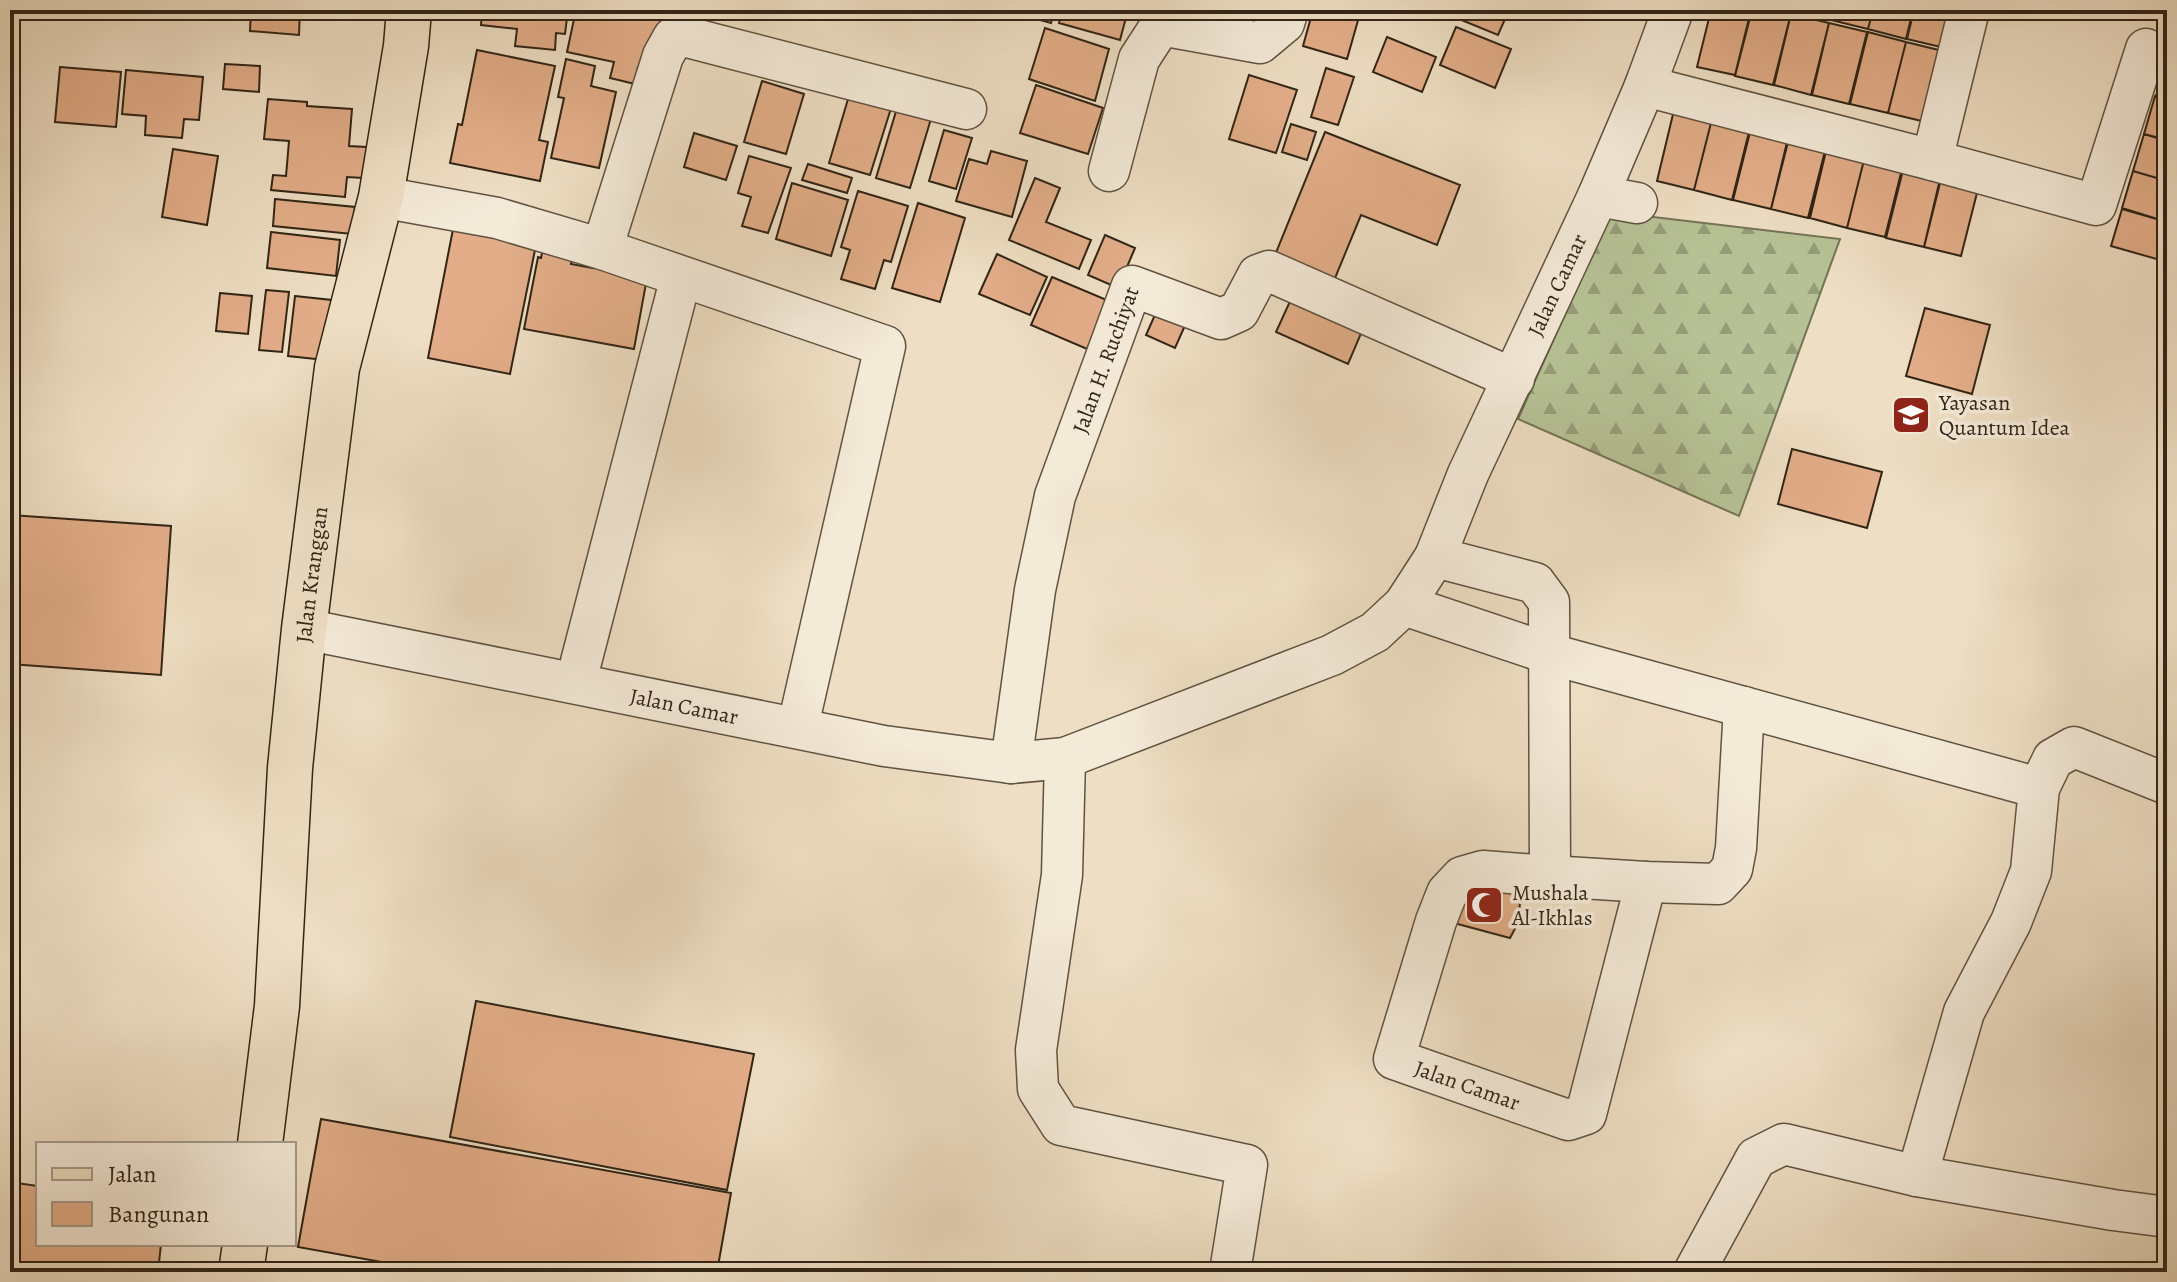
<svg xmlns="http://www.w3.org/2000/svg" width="2177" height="1282" font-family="Alegreya,serif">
<defs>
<pattern id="forest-firs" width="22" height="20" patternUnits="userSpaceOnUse" patternTransform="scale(2)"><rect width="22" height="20" fill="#b6c295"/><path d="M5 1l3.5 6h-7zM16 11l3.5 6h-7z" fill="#959d79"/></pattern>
</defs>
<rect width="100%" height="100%" fill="#eedec3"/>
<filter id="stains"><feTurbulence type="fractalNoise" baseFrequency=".0025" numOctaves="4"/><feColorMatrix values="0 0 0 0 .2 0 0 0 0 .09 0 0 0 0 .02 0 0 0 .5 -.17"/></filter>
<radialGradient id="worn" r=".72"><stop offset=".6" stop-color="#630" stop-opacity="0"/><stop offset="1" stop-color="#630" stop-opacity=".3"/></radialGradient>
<path fill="url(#forest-firs)" stroke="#747456" stroke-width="2" d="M 1611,212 L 1840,239 L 1739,516 L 1518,419 Z"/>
<path fill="#e2ad88" stroke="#312516" stroke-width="2" d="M 251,10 L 300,10 L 299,35 L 250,31 Z
M 482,10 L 568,10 L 565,34 L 556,33 L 555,50 L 515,46 L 517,29 L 481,25 Z
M 576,10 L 663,10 L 651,70 L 638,67 L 635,84 L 610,78 L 614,62 L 567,52 Z
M 1004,10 L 1055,10 L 1051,23 Z
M 1063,10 L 1128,10 L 1120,40 L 1059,23 Z
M 1206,10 L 1269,10 L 1262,34 L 1204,16 Z
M 1313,10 L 1336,10 L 1359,17 L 1347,59 L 1303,46 Z
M 1437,10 L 1509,10 L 1498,35 Z
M 1711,10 L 1751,10 L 1735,75 L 1697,67 Z
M 1752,10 L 1778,10 L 1791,13 L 1773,85 L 1735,76 Z
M 1792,10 L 1832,10 L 1830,20 Z
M 1833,10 L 1873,10 L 1868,29 L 1831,20 Z
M 1873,10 L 1913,10 L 1906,39 L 1868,29 Z
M 1914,10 L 1954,10 L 1945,48 L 1907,39 Z
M 1791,14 L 1829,23 L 1811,95 L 1774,85 Z
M 1829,23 L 1867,32 L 1849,104 L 1812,95 Z
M 1456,27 L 1511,49 L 1495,88 L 1440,65 Z
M 1045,28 L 1109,49 L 1095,101 L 1029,79 Z
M 1868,32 L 1906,42 L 1888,113 L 1850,104 Z
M 1387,37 L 1436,57 L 1422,92 L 1373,72 Z
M 1906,42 L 1943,51 L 1926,122 L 1888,113 Z
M 477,50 L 555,66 L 539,140 L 548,142 L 540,181 L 450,163 L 458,124 L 462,125 Z
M 566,59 L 595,66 L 591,86 L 616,92 L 599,168 L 551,158 L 564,98 L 558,97 Z
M 2166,59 L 2167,59 L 2167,99 L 2156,96 Z
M 225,64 L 260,66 L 259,92 L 223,89 Z
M 60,67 L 121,72 L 116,127 L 55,122 Z
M 1326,68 L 1354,77 L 1338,125 L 1311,117 Z
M 126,70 L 203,77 L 199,120 L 184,119 L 182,138 L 145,135 L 146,116 L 122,114 Z
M 1249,75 L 1297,90 L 1276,153 L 1229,139 Z
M 762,81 L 804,94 L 786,154 L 744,142 Z
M 1036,85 L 1103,108 L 1088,154 L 1020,133 Z
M 851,89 L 893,102 L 870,175 L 829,163 Z
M 2155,96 L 2167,100 L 2167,140 L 2144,134 Z
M 900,98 L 934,109 L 910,188 L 876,178 Z
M 268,99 L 307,102 L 307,106 L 352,109 L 349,146 L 384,148 L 381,179 L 347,177 L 345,197 L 271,190 L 273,175 L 286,176 L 289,141 L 264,139 Z
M 1674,110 L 1712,119 L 1694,190 L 1657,181 Z
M 1712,119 L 1750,128 L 1732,200 L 1694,190 Z
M 1291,124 L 1316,132 L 1307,160 L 1282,152 Z
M 1751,128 L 1788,138 L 1771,209 L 1733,200 Z
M 944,130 L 972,138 L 956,189 L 929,181 Z
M 1325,132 L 1460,185 L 1437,245 L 1361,215 L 1333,283 L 1273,260 Z
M 694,133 L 737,146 L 726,180 L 684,167 Z
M 2144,134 L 2167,141 L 2167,181 L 2133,171 Z
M 1789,138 L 1826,147 L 1808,218 L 1771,209 Z
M 1827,147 L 1865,156 L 1847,228 L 1810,218 Z
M 173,149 L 218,156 L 207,225 L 162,217 Z
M 991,151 L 1027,161 L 1012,217 L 956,201 L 969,159 L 987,164 Z
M 749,156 L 791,168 L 768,233 L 742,226 L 751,197 L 738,193 Z
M 1865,156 L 1903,165 L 1885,237 L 1847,228 Z
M 808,164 L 852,178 L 847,193 L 802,180 Z
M 1904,166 L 1941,175 L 1924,247 L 1886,238 Z
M 2133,171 L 2167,181 L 2167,222 L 2122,208 Z
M 1942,175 L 1979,185 L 1961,256 L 1924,247 Z
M 1035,178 L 1060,188 L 1046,222 L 1091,240 L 1079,269 L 1009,240 Z
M 792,183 L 848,200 L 831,256 L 776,239 Z
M 858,191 L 908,206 L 891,262 L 884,260 L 875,289 L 841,279 L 850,250 L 841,247 Z
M 275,199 L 355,207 L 352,234 L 273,226 Z
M 918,203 L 965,218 L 940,302 L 892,288 Z
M 2122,209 L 2167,222 L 2167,262 L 2111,246 Z
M 454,224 L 537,240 L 510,374 L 428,358 Z
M 271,232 L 340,240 L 336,276 L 267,268 Z
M 1105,235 L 1135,248 L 1118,288 L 1088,275 Z
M 545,238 L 576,244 L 571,264 L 593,268 L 595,260 L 647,278 L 634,349 L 524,329 L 538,257 L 541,258 Z
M 997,254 L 1047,277 L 1030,315 L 979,294 Z
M 1052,277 L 1109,301 L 1087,349 L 1031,325 Z
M 1297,286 L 1368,317 L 1348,364 L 1276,332 Z
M 266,290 L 289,292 L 282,352 L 259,350 Z
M 220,293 L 252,296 L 248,334 L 216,331 Z
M 295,296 L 341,301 L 334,361 L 288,356 Z
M 1162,299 L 1191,312 L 1175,348 L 1146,335 Z
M 1925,308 L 1990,325 L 1972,394 L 1906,376 Z
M 1792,449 L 1882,472 L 1867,528 L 1778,504 Z
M 10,515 L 171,526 L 161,675 L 10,664 Z
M 1472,879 L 1521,892 L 1518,923 L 1510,938 L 1454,923 Z
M 476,1001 L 754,1054 L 727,1190 L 450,1137 Z
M 321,1119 L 731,1193 L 717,1272 L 437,1272 L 298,1247 Z
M 10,1182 L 38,1186 L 38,1244 L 161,1244 L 158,1272 L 10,1272 Z"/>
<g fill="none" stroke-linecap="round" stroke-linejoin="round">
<g stroke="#605341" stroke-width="43">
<g id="minor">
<path d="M 1645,86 L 1932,160 L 2096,205 L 2146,49"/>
<path d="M 1932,160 L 1969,10"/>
<path d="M 1109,171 L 1139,59 L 1161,25 L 1260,43 L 1284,23 L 1288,10"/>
<path d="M 1598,196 L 1637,203"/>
<path d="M 381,197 L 497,218 L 602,249 L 885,346 L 800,717"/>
<path d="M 602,249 L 663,56 L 673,38 L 687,37 L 966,109"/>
<path id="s1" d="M 1435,557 L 1535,583 L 1549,602 L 1550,876 L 1483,871 L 1462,877 L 1447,893 L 1436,921 L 1394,1059 L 1568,1120 L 1586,1114 L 1646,882"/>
<path d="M 1404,605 L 1550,654 L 2039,788 L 2031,871 L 2011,922 L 1964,1012 L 1917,1176"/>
<path id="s2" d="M 304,629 L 884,746 L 1011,763 L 1065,758 L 1332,655 L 1375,632 L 1404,605 L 1435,557 L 1468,474 L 1598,196 L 1645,86 L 1673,10"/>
<path d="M 581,662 L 681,277"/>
<path d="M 1065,758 L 1062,875 L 1036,1050 L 1038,1089 L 1061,1125 L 1247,1165 L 1230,1272"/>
<path id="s3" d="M 1011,763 L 1035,590 L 1055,496 L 1132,286 L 1221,319 L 1239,311 L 1258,275 L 1269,271 L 1514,379"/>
<path d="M 2039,788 L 2053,759 L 2074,747 L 2167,784"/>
<path d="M 1550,876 L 1646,882 L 1718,884 L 1732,869 L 1736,848 L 1744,707"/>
<path d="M 1694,1272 L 1756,1158 L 1784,1144 L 1917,1176 L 2113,1210 L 2167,1217"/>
</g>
</g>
<g stroke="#312516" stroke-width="47">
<g id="major">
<path id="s4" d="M 260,1144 L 277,1006 L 290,768 L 304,629 L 337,368 L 381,197 L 406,46 L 409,10"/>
<path d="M 241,1272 L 245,1244"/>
</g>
</g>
<use href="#minor" stroke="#f4ead8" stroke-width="40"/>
<use href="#major" stroke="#eedec3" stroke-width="44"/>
</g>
<defs>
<g id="school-square" transform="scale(2)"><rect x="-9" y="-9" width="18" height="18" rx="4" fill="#8f2418" stroke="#f4ead8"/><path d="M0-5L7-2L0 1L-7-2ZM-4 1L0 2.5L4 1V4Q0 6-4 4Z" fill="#fff"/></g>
<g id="mosque-square" transform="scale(2)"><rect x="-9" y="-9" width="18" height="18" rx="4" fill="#8f2418" stroke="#f4ead8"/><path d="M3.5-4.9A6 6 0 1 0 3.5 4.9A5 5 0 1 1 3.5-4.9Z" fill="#fff"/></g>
</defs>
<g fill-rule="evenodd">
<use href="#school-square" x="1911" y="415"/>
<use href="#mosque-square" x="1484" y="905"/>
</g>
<g text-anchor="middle" stroke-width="7" stroke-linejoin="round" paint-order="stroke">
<g font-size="22" fill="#312516" stroke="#f4ead8">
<text dy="8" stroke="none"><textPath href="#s2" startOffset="1504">Jalan Camar</textPath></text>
<text dy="8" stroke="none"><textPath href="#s3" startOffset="416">Jalan H. Ruchiyat</textPath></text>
<text dy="8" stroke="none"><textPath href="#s4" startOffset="572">Jalan Kranggan</textPath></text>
<text dy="8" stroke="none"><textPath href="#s2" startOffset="388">Jalan Camar</textPath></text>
<text dy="8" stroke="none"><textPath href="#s1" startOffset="764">Jalan Camar</textPath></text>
</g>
<g font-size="22" fill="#312516" stroke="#f4ead8" text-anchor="start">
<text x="1939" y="410">Yayasan<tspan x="1939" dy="25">Quantum Idea</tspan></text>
<text x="1512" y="900">Mushala<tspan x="1512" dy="25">Al-Ikhlas</tspan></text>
</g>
</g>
<rect width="2177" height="1282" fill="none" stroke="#eedec3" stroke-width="40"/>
<rect x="12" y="12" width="2153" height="1258" fill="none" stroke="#312516" stroke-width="4"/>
<rect x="20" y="20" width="2137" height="1242" fill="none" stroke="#312516" stroke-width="2"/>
<rect x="36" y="1142" width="260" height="104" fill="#f4ead8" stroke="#a69b8a" stroke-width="2"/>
<rect x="52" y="1168" width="40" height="12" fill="#eedec3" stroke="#a69b8a" stroke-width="2"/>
<text x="108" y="1182" font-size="24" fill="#312516">Jalan</text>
<rect x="52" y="1202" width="40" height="24" fill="#e2ad88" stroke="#a69b8a" stroke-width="2"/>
<text x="108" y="1222" font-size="24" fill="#312516">Bangunan</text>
<rect width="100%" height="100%" filter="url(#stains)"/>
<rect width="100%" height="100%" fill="url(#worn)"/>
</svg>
